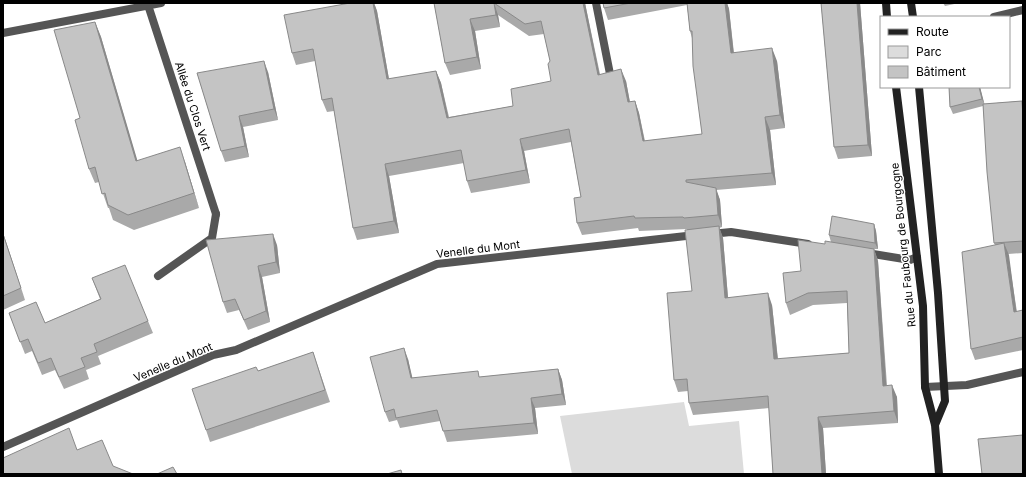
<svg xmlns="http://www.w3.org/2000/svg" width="1026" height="477" font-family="Inter,sans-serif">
<rect width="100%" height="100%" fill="#fff"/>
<path fill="#dcdcdc" d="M 684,402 L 689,426 L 739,421 L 744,474 L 572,474 L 560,416 Z"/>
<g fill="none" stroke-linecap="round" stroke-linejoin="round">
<path stroke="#555" stroke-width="8" d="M 596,3 L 610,74
M 711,234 L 731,232 L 808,244
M 867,253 L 910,260 L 917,257
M 158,276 L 212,238 L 216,214
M 3,447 L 213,355 L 236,350 L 437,264 L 695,235"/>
<path stroke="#555" stroke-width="8" d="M 148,5 L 216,214
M 994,17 L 1023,10
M 3,33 L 161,3
M 925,387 L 967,385 L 1023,372"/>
<path stroke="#222" stroke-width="8" d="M 886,3 L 887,17
M 911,3 L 913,17
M 896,87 L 923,306 L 925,387 L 935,425 L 939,474
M 919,87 L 938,293 L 944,386 L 945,401 L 935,425"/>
</g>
<path fill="#a9a9a9" d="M 350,3 L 374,3 L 377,11 L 389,79 L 436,71 L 441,83 L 449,117 L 513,106 L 551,81 L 550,61 L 544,34 L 529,36 L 498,15 L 500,27 L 475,31 L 481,69 L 450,75 L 445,63 L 434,3 L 585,3 L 600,74 L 626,81 L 630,102 L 635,101 L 639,113 L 645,141 L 702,134 L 692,38 L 690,31 L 687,5 L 608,20 L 604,8 L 603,3 L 727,3 L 729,9 L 734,53 L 777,61 L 785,128 L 770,130 L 776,185 L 716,190 L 720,200 L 722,227 L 719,228 L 723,238 L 728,297 L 772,305 L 778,359 L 849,353 L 847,303 L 813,305 L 790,315 L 786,303 L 801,271 L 825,244 L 831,242 L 829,235 L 874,224 L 876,231 L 878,249 L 874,249 L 878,261 L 887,385 L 897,397 L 898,423 L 823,428 L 826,474 L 773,474 L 769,408 L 693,415 L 689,403 L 688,391 L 678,392 L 674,380 L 692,291 L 687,229 L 639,231 L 638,228 L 582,235 L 577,223 L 581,197 L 571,142 L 524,151 L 530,183 L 471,193 L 467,181 L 464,163 L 389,176 L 399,233 L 357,240 L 353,228 L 334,111 L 327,112 L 322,100 L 315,61 L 296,65 L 292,53 Z
M 821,3 L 860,3 L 872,156 L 838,159 L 834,147 Z
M 943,3 L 959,3 L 945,6 Z
M 95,22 L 101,37 L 137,161 L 185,162 L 199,208 L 134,230 L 113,220 L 109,208 L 108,208 L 99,182 L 95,183 L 89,169 L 80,118 Z
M 268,72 L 278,120 L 243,127 L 249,157 L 225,162 L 221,151 L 197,73 Z
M 949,87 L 980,87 L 984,104 L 1022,101 L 1023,104 L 1023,253 L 1008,254 L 1017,312 L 1023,310 L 1023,350 L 975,360 L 971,349 L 995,245 L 994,243 L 983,106 L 953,114 L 950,107 Z
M 3,233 L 25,300 L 3,310 Z
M 277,245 L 280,273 L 262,277 L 270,322 L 248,330 L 239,310 L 227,313 L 223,302 Z
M 92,278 L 148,321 L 153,333 L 98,356 L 101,364 L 86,370 L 89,379 L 64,389 L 55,370 L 42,375 L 32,351 L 25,354 L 9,313 L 45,323 L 100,299 Z
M 313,352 L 330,402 L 210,442 L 206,430 L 258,371 Z
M 408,359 L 412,378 L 480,377 L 558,369 L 562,380 L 566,405 L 535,408 L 538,434 L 447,442 L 440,421 L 400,428 L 397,420 L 389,422 L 385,412 Z"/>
<path fill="#898989" d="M 373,3 L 374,3 L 377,11 L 391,91 L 387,79 Z
M 494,3 L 498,15 L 500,27 L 496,15 Z
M 583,3 L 585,3 L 602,87 L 598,75 Z
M 725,3 L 727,3 L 729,9 L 735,66 L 731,53 Z
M 857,3 L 860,3 L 872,156 L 868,145 Z
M 470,19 L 475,31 L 481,69 L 477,57 Z
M 95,22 L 101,37 L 142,176 L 136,161 Z
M 772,48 L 777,61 L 785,128 L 780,115 Z
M 264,61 L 268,72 L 278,120 L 274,109 Z
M 621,69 L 626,81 L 632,114 L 628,102 Z
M 436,71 L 441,83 L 451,130 L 447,118 Z
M 979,87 L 980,87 L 985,106 L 982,99 Z
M 635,101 L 639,113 L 647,154 L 643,141 Z
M 239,116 L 243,127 L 249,157 L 245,146 Z
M 765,117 L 770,130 L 776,185 L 772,173 Z
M 520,139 L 524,151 L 530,183 L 526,170 Z
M 180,147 L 185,162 L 199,208 L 194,193 Z
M 385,164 L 389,176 L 399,233 L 394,221 Z
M 716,188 L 720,200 L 722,227 L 718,215 Z
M 874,224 L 876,231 L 878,249 L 875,243 Z
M 719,226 L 723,238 L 729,310 L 725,298 Z
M 3,233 L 25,300 L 3,234 Z
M 273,234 L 277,245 L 280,273 L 276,262 Z
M 1004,243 L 1009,255 L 1018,324 L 1014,312 Z
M 874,249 L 878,261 L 887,397 L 883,386 Z
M 258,266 L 262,277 L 270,322 L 266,311 Z
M 768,293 L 772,305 L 779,371 L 774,359 Z
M 404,348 L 408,359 L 415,389 L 411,378 Z
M 558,369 L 562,380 L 566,405 L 562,394 Z
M 892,385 L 897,397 L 898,423 L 894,411 Z
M 531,398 L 535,408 L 538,434 L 534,423 Z
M 818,417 L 823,428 L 826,474 L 822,474 Z"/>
<path fill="#c4c4c4" stroke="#898989" d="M 350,3 L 373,3 L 387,79 L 436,71 L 447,118 L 513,106 L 511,89 L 551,81 L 548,64 L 550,61 L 541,21 L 525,24 L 494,3 L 496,15 L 470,19 L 477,57 L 445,63 L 434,3 L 583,3 L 598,75 L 621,69 L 628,102 L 635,101 L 643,141 L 702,134 L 693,66 L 692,31 L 690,31 L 687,3 L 725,3 L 731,53 L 772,48 L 780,115 L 765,117 L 772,173 L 686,180 L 686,182 L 716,188 L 718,215 L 684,218 L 683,217 L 635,218 L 634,216 L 577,223 L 574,198 L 581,197 L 569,129 L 520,139 L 526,170 L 467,181 L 461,150 L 385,164 L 394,221 L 353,228 L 332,98 L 322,100 L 313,49 L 292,53 L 284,15 Z
M 603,3 L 631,3 L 604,8 Z
M 821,3 L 857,3 L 868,145 L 834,147 Z
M 95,22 L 136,161 L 180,147 L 194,193 L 128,215 L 108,205 L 105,193 L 102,194 L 95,167 L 89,169 L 75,120 L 80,118 L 54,30 Z
M 264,61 L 274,109 L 239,116 L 245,146 L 221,151 L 197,73 Z
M 949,87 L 979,87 L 982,99 L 950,107 Z
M 1022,101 L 1023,117 L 1023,241 L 994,243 L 987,172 L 983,104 Z
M 832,216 L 874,224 L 875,243 L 829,235 Z
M 719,226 L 725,298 L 768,293 L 774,359 L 849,353 L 847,291 L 808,293 L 786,303 L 783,273 L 801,271 L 798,240 L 825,244 L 825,241 L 874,249 L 883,386 L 892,385 L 894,411 L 818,417 L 822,474 L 773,474 L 768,396 L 689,403 L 687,379 L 674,380 L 667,293 L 692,291 L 685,230 Z
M 3,234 L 21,288 L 3,296 Z
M 273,234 L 276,262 L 258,266 L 266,311 L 244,320 L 235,299 L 223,302 L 206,240 Z
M 1004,243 L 1014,312 L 1023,310 L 1023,337 L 971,349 L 962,252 Z
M 125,265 L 148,321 L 94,344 L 97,352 L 81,358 L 85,367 L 59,377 L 51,358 L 38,363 L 28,339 L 20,342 L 9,313 L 36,302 L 45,323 L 101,299 L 92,278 Z
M 404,348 L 411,378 L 478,371 L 479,377 L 558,369 L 562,394 L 531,398 L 534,423 L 443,431 L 437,410 L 396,418 L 394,409 L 385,412 L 370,357 Z
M 313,352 L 325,390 L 206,430 L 192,389 L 256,367 L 258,371 Z
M 69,428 L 77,450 L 102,440 L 113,466 L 133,474 L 3,474 L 3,458 Z
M 1023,435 L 1023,474 L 982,474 L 978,439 Z
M 173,467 L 177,474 L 157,474 Z
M 401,470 L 402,474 L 387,474 Z"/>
<g text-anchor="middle" stroke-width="3" stroke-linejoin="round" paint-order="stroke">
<g font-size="11" fill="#000" stroke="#fff">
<text transform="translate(193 106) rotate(72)" y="4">Allée du Clos Vert</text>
<text transform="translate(903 245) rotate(-96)" y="4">Rue du Faubourg de Bourgogne</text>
<text transform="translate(478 249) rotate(-7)" y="4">Venelle du Mont</text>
<text transform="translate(173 362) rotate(-23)" y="4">Venelle du Mont</text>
</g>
</g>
<rect width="1026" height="477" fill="none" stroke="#000000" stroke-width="8"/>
<rect x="880" y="16" width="130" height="72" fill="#ffffff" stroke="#999999"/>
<rect x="888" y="29" width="20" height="6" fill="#222222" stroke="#999999"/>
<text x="916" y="36" font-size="12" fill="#000000">Route</text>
<rect x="888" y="46" width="20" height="12" fill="#dcdcdc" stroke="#999999"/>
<text x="916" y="56" font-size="12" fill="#000000">Parc</text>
<rect x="888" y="66" width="20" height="12" fill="#c4c4c4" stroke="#999999"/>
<text x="916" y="76" font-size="12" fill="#000000">Bâtiment</text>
</svg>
